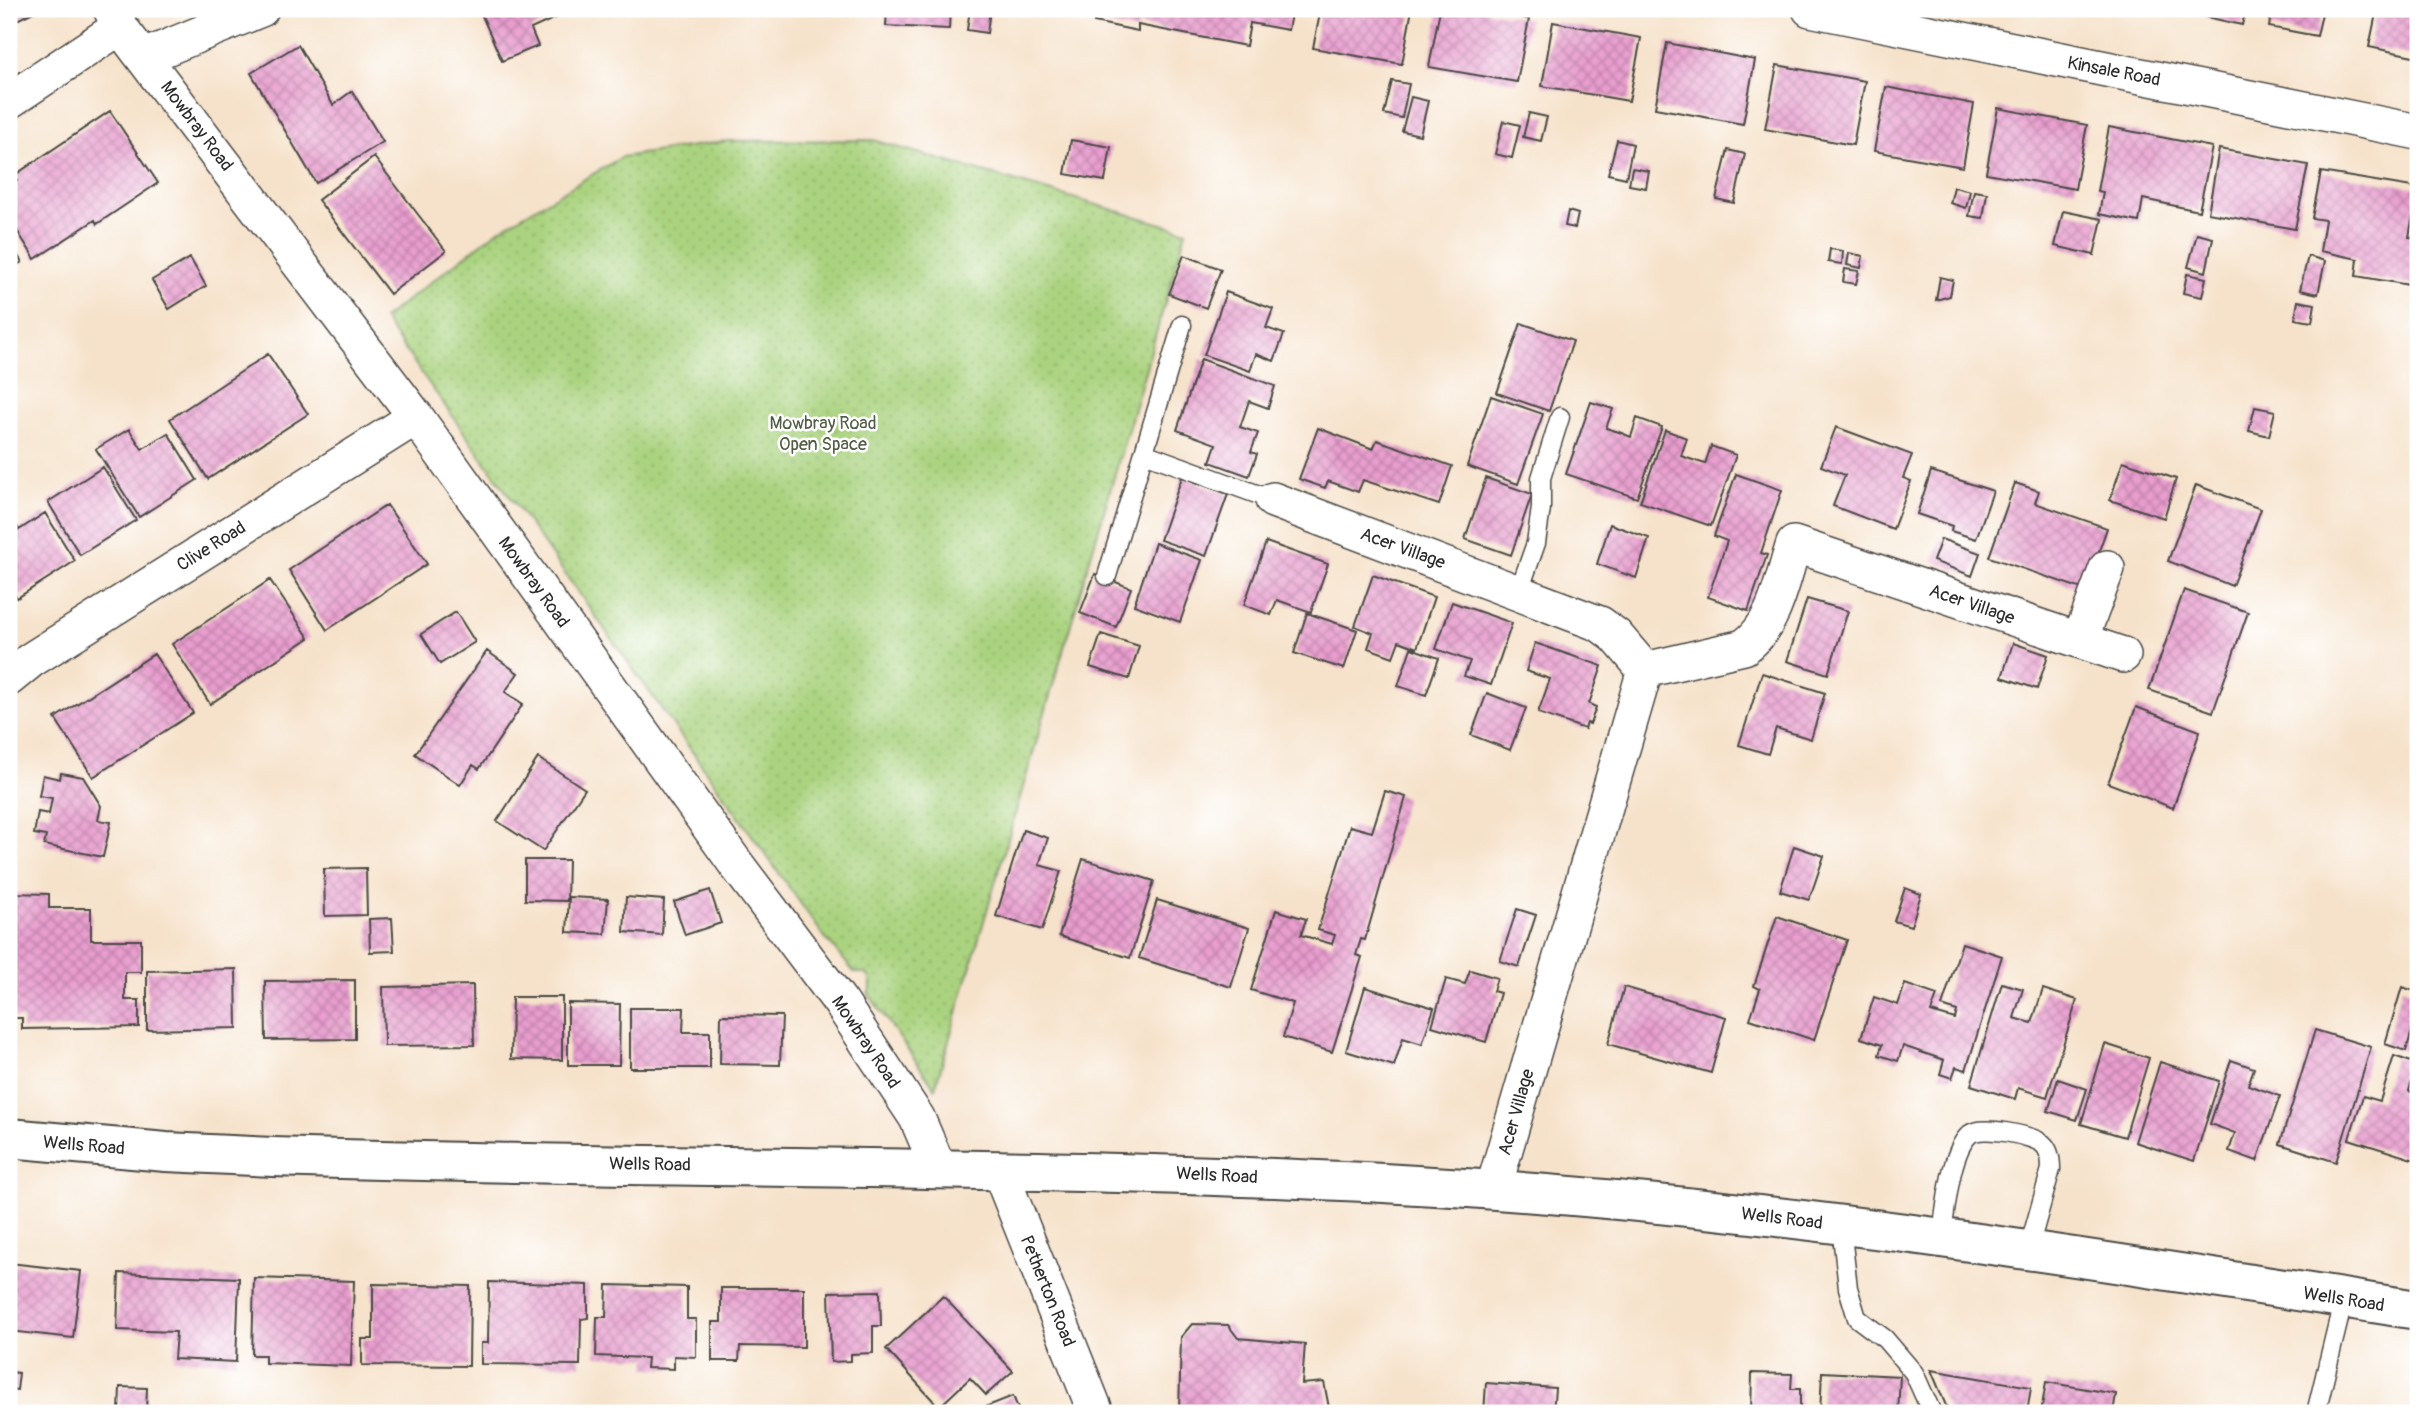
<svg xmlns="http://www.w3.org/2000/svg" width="2427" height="1422" font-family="Pangolin,sans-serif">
<defs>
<pattern id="park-dots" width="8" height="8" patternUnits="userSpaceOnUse" patternTransform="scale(1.75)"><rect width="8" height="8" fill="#aad37f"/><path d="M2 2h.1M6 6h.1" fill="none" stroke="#92b56e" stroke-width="1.8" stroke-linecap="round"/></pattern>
<pattern id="building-cross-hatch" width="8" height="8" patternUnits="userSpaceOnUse" patternTransform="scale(1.75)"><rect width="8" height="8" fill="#e99ecf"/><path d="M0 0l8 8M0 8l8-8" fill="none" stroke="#bd81a8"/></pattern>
</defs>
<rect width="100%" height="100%" fill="#fff"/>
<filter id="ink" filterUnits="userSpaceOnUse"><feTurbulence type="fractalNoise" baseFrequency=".0143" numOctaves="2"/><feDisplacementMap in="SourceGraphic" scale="14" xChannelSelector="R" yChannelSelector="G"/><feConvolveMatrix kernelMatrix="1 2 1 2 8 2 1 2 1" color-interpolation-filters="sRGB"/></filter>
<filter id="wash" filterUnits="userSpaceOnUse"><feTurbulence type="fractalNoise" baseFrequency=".00686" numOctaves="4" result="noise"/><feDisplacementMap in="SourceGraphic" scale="28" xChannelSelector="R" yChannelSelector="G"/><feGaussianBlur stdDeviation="1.57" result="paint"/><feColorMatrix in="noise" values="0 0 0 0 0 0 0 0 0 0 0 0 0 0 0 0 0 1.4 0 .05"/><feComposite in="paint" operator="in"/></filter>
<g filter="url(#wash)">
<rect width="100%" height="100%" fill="#f6e2ca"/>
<path fill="url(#park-dots)" stroke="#6a7f55" stroke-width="2" d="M 873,140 L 1186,231 L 935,1088 L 868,993 L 871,989 L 870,978 L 865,973 L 855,973 L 826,939 L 383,319 L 500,229 L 622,157 L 727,141 Z"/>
<g id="blocks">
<path fill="url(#building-cross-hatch)" d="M 9,9 L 39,9 L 9,24 Z
M 479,9 L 575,9 L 531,29 L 538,46 L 502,61 Z
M 810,9 L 848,9 L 848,14 L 810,12 Z
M 887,9 L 950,9 L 949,29 L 886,26 Z
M 970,9 L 990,9 L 987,33 L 967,30 Z
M 1096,9 L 1198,9 L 1197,12 L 1209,15 L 1211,9 L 1292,9 L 1288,30 L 1250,23 L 1246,46 L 1138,25 L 1138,31 L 1094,22 Z
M 1321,9 L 1412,9 L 1402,64 L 1313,48 Z
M 1440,9 L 1478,9 L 1529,19 L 1517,82 L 1429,67 Z
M 2207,9 L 2246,9 L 2242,25 L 2206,17 Z
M 2272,9 L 2323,9 L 2317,36 L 2269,27 Z
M 2377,9 L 2418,9 L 2418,57 L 2369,47 Z
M 1553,22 L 1641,38 L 1629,101 L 1542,86 Z
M 1667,43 L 1755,60 L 1743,124 L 1655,108 Z
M 298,45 L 333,105 L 352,91 L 383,142 L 316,183 L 251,73 Z
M 1777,65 L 1865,81 L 1853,145 L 1765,129 Z
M 1392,81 L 1409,84 L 1402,118 L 1384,114 Z
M 1886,87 L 1974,104 L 1963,167 L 1874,151 Z
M 1411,97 L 1428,101 L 1420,135 L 1402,131 Z
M 1998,108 L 2087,125 L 2075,189 L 1986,173 Z
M 110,111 L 158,183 L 97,224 L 95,220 L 35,259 L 9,218 L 9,185 L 17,180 L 12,177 Z
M 1529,113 L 1547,117 L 1541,141 L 1523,137 Z
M 1503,121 L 1520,125 L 1512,158 L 1495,154 Z
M 2109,127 L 2212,147 L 2199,211 L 2143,199 L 2139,222 L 2099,214 L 2103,192 L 2097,191 Z
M 1071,140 L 1111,147 L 1105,181 L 1065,174 Z
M 1617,140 L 1633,144 L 1626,178 L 1608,174 Z
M 2219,149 L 2308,165 L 2295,229 L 2208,213 Z
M 1728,150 L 1745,154 L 1734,203 L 1716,199 Z
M 374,157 L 446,251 L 390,294 L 318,200 Z
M 1632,168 L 1649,171 L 1646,188 L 1629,185 Z
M 2321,172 L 2418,188 L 2409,237 L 2418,238 L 2415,286 L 2356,276 L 2358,259 L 2320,251 L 2325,220 L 2312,218 Z
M 1954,187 L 1970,191 L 1966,208 L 1950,203 Z
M 1974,191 L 1987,193 L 1983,218 L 1969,216 Z
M 1568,211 L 1578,214 L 1575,228 L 1565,226 Z
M 2063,211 L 2102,219 L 2094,255 L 2055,246 Z
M 2197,234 L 2213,238 L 2206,272 L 2188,267 Z
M 9,242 L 22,262 L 9,270 Z
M 1830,249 L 1843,251 L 1842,264 L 1828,262 Z
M 1849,253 L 1863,256 L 1861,268 L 1847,265 Z
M 1184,255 L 1221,269 L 1206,308 L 1169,294 Z
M 2308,256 L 2325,261 L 2318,294 L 2300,290 Z
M 190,258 L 206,286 L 169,309 L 152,280 Z
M 1845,269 L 1859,271 L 1856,284 L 1843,282 Z
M 2187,274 L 2206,278 L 2202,297 L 2183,293 Z
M 1940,277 L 1953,280 L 1950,296 L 1936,300 Z
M 1226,292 L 1273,309 L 1266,328 L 1284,334 L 1274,361 L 1256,354 L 1250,371 L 1204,355 Z
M 2298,301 L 2315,304 L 2312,322 L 2295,319 Z
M 1521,323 L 1573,341 L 1549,411 L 1497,393 Z
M 268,354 L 308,414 L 208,479 L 170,419 Z
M 1201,359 L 1275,386 L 1268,408 L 1249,401 L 1240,427 L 1258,433 L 1251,452 L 1257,454 L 1249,476 L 1210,462 L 1216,444 L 1177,430 Z
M 1491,396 L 1543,414 L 1518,484 L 1467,466 Z
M 1591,402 L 1613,409 L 1606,428 L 1619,432 L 1631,437 L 1637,418 L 1662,427 L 1637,498 L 1566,474 Z
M 2255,407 L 2275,411 L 2269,436 L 2249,431 Z
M 1836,427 L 1912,455 L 1903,478 L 1911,481 L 1893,529 L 1833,506 L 1845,475 L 1821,466 Z
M 1318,428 L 1373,449 L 1377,440 L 1452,466 L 1439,505 L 1363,480 L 1358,492 L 1328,481 L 1325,488 L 1299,479 Z
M 129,429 L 142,449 L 168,433 L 197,480 L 139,517 L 96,449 Z
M 1665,430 L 1687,438 L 1681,456 L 1705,464 L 1711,446 L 1736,455 L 1711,526 L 1640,502 Z
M 2123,461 L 2176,479 L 2164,518 L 2110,500 Z
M 103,467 L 136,520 L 80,555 L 48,502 Z
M 1931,471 L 1993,491 L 1976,539 L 1951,531 L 1952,526 L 1917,514 Z
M 1736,474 L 1782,490 L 1761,553 L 1767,555 L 1748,611 L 1708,597 L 1727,541 L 1714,536 Z
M 1182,477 L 1228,494 L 1206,556 L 1160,540 Z
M 1486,478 L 1532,494 L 1511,555 L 1465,539 Z
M 2015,483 L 2039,491 L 2035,503 L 2107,528 L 2085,590 L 1989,557 Z
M 2196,485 L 2261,509 L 2232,586 L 2168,561 Z
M 387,505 L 427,564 L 327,630 L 289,570 Z
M 9,513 L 19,530 L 45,513 L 75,561 L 17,598 L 9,585 Z
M 1610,524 L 1649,538 L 1636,578 L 1597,564 Z
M 1941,539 L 1980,553 L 1972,576 L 1933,561 Z
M 1266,542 L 1328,564 L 1311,612 L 1277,600 L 1271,615 L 1244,605 Z
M 1155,543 L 1202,560 L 1180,622 L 1134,605 Z
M 1095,574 L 1131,588 L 1116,627 L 1080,613 Z
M 1373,575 L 1434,597 L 1417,648 L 1399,641 L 1393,657 L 1368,648 L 1373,633 L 1355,626 Z
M 270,580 L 309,638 L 210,704 L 172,644 Z
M 2184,590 L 2248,612 L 2213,712 L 2149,690 Z
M 1807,599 L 1848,611 L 1828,674 L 1787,661 Z
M 1452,602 L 1512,623 L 1491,685 L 1464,676 L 1470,661 L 1436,649 Z
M 456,612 L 475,642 L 440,664 L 421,634 Z
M 1307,613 L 1357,630 L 1344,669 L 1294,653 Z
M 1101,634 L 1139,646 L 1129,679 L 1090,667 Z
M 1535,643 L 1602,666 L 1589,704 L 1596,707 L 1590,724 L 1587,723 L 1585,729 L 1538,713 L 1550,679 L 1526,671 Z
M 2013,643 L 2048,655 L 2037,689 L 2002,677 Z
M 1411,648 L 1439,658 L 1426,695 L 1398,686 Z
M 487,651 L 518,673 L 505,692 L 523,704 L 479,769 L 473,765 L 460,785 L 415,754 Z
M 154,654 L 193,713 L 93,777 L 55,718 Z
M 1762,673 L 1825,693 L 1811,739 L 1776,728 L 1768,754 L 1739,745 Z
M 1487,693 L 1526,708 L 1510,750 L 1471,735 Z
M 2136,707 L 2200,731 L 2173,808 L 2108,783 Z
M 538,758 L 585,789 L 543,851 L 497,821 Z
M 61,773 L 83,777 L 101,806 L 98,820 L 111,822 L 103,857 L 44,845 L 46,836 L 34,834 L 38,812 L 49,814 L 52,798 L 39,796 L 43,775 L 60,779 Z
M 1385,791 L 1406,797 L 1365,940 L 1361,939 L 1356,955 L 1362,957 L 1332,1052 L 1283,1037 L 1293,1003 L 1251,990 L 1276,910 L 1306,919 L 1301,935 L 1332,944 L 1335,935 L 1318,930 L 1350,826 L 1372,832 Z
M 1023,830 L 1048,838 L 1039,865 L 1061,871 L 1042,930 L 996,916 Z
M 1794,846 L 1824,856 L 1809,900 L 1780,891 Z
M 1083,859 L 1154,881 L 1130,958 L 1059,936 Z
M 525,860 L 568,860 L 567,901 L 525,900 Z
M 366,868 L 367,915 L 325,916 L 324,869 Z
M 1905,888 L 1921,894 L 1911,926 L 1894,921 Z
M 710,890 L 721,923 L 685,935 L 674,902 Z
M 9,893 L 49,894 L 49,908 L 91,908 L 91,940 L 141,940 L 141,972 L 125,972 L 125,1000 L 139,1000 L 139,1027 L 22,1029 L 22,1018 L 11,1018 Z
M 569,897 L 608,899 L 605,934 L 567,932 Z
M 626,897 L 664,900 L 662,935 L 624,932 Z
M 1157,900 L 1249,928 L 1231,987 L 1139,958 Z
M 1517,909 L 1536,915 L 1519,967 L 1500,961 Z
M 1777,916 L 1847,940 L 1814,1040 L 1750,1019 L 1760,989 L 1754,986 Z
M 392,918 L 394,951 L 370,952 L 369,919 Z
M 1962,943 L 2002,956 L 1966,1070 L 1956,1067 L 1952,1078 L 1940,1074 L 1944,1060 L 1903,1046 L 1898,1061 L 1879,1055 L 1882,1045 L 1861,1038 L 1874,997 L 1898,1005 L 1905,984 L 1937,995 L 1931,1012 L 1955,1019 L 1957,1011 L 1942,1006 Z
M 236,969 L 237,1028 L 147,1030 L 147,971 Z
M 1470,970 L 1497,978 L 1493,991 L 1500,993 L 1486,1042 L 1432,1026 L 1446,979 L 1465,984 Z
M 355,980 L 355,1039 L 266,1040 L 265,981 Z
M 2002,983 L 2023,989 L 2014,1018 L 2032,1023 L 2043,989 L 2077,1000 L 2047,1097 L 2018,1088 L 2015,1099 L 1971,1085 Z
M 473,985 L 474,1045 L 384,1046 L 383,987 Z
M 1365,987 L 1434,1008 L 1422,1044 L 1403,1038 L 1394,1066 L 1346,1051 Z
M 1624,987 L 1726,1017 L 1711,1073 L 1608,1044 Z
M 2402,987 L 2418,992 L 2418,1010 L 2406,1051 L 2385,1044 Z
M 512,997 L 562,997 L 562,1060 L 511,1059 Z
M 568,1003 L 620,1004 L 619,1065 L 568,1065 Z
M 630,1008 L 684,1008 L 683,1032 L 710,1032 L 710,1068 L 630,1068 Z
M 721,1015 L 782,1016 L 780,1065 L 720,1064 Z
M 2315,1030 L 2371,1047 L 2336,1162 L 2280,1144 Z
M 2105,1044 L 2149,1058 L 2125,1137 L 2081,1124 Z
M 2394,1056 L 2417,1064 L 2409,1091 L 2418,1094 L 2418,1161 L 2349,1139 L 2363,1096 L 2380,1101 Z
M 2231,1060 L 2254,1068 L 2248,1085 L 2280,1096 L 2257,1161 L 2229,1151 L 2235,1133 L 2210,1124 Z
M 2160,1062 L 2219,1081 L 2194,1161 L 2135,1142 Z
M 2058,1079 L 2087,1089 L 2077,1120 L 2048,1111 Z
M 9,1263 L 81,1271 L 73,1338 L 9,1331 Z
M 119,1273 L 239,1278 L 236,1362 L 174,1359 L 176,1332 L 117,1330 Z
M 254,1278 L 354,1281 L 351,1366 L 265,1363 L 265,1355 L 252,1355 Z
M 489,1282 L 588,1285 L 588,1318 L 581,1319 L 580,1365 L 481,1364 L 481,1343 L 488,1343 Z
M 373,1284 L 470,1286 L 469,1366 L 362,1365 L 362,1339 L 373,1339 Z
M 607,1285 L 687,1287 L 687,1319 L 696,1319 L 696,1357 L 674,1356 L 674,1369 L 646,1368 L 647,1358 L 596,1356 L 597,1317 L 606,1317 Z
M 721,1288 L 804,1288 L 804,1347 L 740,1346 L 739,1361 L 712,1361 L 712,1322 L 721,1322 Z
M 880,1291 L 881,1326 L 873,1326 L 873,1353 L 851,1354 L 851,1361 L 831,1362 L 829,1292 Z
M 943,1296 L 1013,1371 L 986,1395 L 970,1378 L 939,1407 L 886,1349 Z
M 1192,1324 L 1228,1325 L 1238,1338 L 1305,1344 L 1302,1384 L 1324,1382 L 1330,1413 L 1179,1413 L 1181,1337 Z
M 1931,1370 L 2031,1387 L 2027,1413 L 1949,1413 Z
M 9,1372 L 19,1373 L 17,1390 L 9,1389 Z
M 1822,1372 L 1900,1376 L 1898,1413 L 1820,1413 Z
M 1752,1373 L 1792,1374 L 1791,1389 L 1800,1389 L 1800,1413 L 1751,1413 Z
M 2046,1382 L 2116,1394 L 2113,1413 L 2041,1413 Z
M 1486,1383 L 1555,1388 L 1553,1413 L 1484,1413 Z
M 120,1387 L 147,1388 L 146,1413 L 119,1413 Z
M 1013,1396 L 1020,1413 L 970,1413 Z"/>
</g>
</g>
<g filter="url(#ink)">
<use href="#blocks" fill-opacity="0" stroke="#494643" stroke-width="2"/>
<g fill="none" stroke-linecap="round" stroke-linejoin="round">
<g stroke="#494643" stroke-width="21">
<path id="lane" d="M 1144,453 L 1273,500
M 1107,576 L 1182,325
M 1519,591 L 1536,543 L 1541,508 L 1541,478 L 1560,417
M 1841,1226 L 1848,1288 L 1857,1318 L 1885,1339 L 1914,1373 L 1932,1413
M 1941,1239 C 1946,1213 1949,1152 1970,1134 C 1981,1125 2032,1135 2043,1144 C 2050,1150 2051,1160 2051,1169 L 2028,1251
M 2316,1413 L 2344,1298"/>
</g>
<g stroke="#494643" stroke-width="38">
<path id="street" d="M 111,9 L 120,27 L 416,417 L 736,864 L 841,1003 L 917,1118 L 938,1167
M 1810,9 L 2418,132
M 144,57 L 261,9
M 9,101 L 120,27
M 1273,500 L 1600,624 L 1616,636 L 1645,670 L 1744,647 C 1776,625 1782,579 1794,544 L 2123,655
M 2080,640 L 2107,568
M 9,678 L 31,660 L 416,417
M 999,1169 L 1096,1413
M 1493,1190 L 1645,670"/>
</g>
<g stroke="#494643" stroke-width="42">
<path id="highway" d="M 9,1138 L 166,1152 L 273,1157 C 681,1171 1089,1162 1496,1190 C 1805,1212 2112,1262 2418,1310"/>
</g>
<use href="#lane" stroke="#fff" stroke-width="18"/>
<use href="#street" stroke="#fff" stroke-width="35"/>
<use href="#highway" stroke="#fff" stroke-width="38"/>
</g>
</g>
<g text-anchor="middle" stroke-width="5" stroke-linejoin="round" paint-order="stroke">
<g font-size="18" fill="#2b2b2b" stroke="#fff">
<text transform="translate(2114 71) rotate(11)" y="6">Kinsale Road</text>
<text transform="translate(197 126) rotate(53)" y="6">Mowbray Road</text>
<text transform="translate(211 546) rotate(-32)" y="6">Clive Road</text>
<text transform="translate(1403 548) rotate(20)" y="6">Acer Village</text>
<text transform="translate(534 582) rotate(54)" y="6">Mowbray Road</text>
<text transform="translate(1972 604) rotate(19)" y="6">Acer Village</text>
<text transform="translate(866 1042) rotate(56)" y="6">Mowbray Road</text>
<text transform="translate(1516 1112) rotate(-74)" y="6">Acer Village</text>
<text transform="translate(84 1145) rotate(5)" y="6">Wells Road</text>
<text transform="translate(650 1164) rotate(1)" y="6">Wells Road</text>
<text transform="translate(1217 1175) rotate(3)" y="6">Wells Road</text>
<text transform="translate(1782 1218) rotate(7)" y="6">Wells Road</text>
<text transform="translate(1048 1291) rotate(68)" y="6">Petherton Road</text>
<text transform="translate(2344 1299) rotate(9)" y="6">Wells Road</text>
</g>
<g font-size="18" fill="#515d44" stroke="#fff">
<text x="823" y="429">Mowbray Road<tspan x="823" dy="21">Open Space</tspan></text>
</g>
</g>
<rect width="2427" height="1422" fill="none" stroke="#fff" stroke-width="35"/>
</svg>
